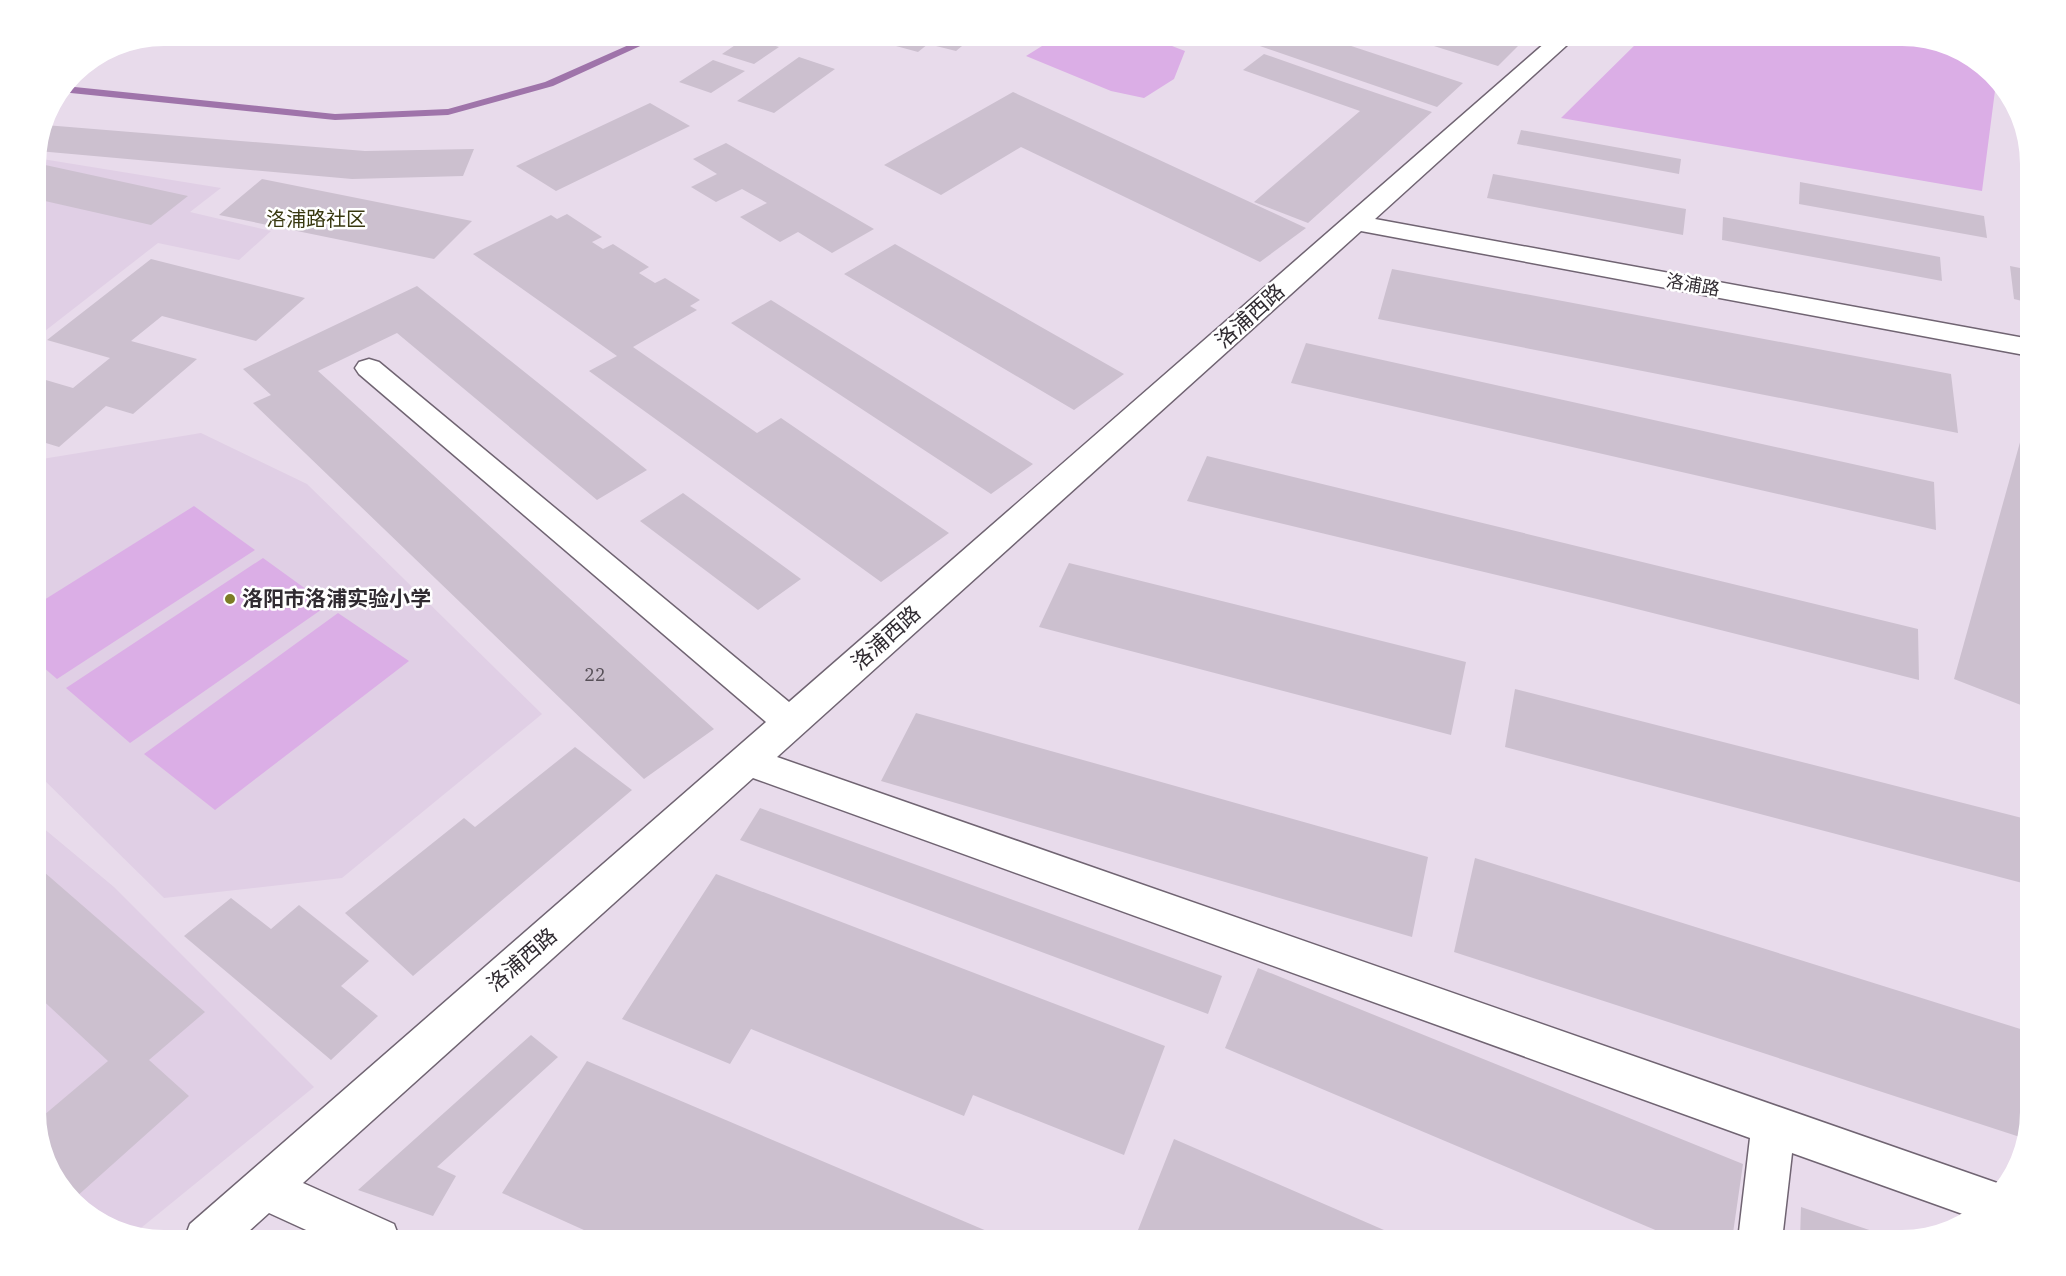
<svg xmlns="http://www.w3.org/2000/svg" width="2066" height="1276" font-family="'IBM Plex Serif','Noto Sans SC',serif">
<rect width="100%" height="100%" fill="#e8dbeb"/>
<path fill="#e0cfe5" d="M 36,158 L 221,188 L 190,212 L 271,231 L 239,260 L 158,243 L 36,338 Z
M 201,433 L 307,484 L 542,714 L 342,878 L 164,898 L 36,772 L 36,460 Z
M 36,822 L 114,887 L 314,1087 L 136,1232 L 100,1223 L 53,1176 L 36,1119 Z"/>
<path fill="#dbaee6" d="M 1058,36 L 1146,36 L 1185,51 L 1174,79 L 1144,98 L 1111,91 L 1026,56 Z
M 1644,36 L 1901,36 L 1966,53 L 1996,83 L 1982,191 L 1561,118 Z
M 194,506 L 255,550 L 57,679 L 36,661 L 36,605 Z
M 263,558 L 328,605 L 130,743 L 66,688 Z
M 338,613 L 409,661 L 215,810 L 144,754 Z"/>
<g fill="none" stroke-linecap="round" stroke-linejoin="round">
<path fill="#9f74aa" fill-rule="evenodd" d="M 649,36 L 662,36 L 553,86 L 448,115 L 335,120 L 61,92 L 65,86 L 335,114 L 448,109 L 545,82 Z"/>
</g>
<path fill="#ccc0cf" d="M 974,36 L 956,51 L 928,44 L 918,52 L 863,37 Z
M 1231,36 L 1321,36 L 1463,83 L 1437,107 Z
M 1515,36 L 1525,39 L 1498,66 L 1405,37 Z
M 747,37 L 779,47 L 754,64 L 722,54 Z
M 1264,54 L 1341,81 L 1432,112 L 1308,223 L 1254,202 L 1360,111 L 1243,70 Z
M 799,57 L 835,69 L 774,113 L 737,101 Z
M 713,60 L 745,71 L 711,93 L 679,82 Z
M 1013,92 L 1069,118 L 1306,228 L 1260,262 L 1021,147 L 941,195 L 884,165 Z
M 650,103 L 690,126 L 556,191 L 516,166 Z
M 2014,114 L 2017,114 L 2026,143 L 2019,142 Z
M 45,125 L 365,151 L 474,149 L 463,176 L 352,179 L 38,151 Z
M 1521,130 L 1681,159 L 1679,174 L 1517,144 Z
M 726,143 L 874,229 L 832,253 L 798,232 L 780,242 L 740,217 L 767,203 L 742,189 L 716,202 L 691,187 L 717,174 L 693,159 Z
M 36,163 L 188,196 L 151,225 L 36,199 Z
M 1493,174 L 1686,209 L 1683,235 L 1487,198 Z
M 262,179 L 472,221 L 434,259 L 219,215 Z
M 1800,182 L 1984,216 L 1987,238 L 1799,204 Z
M 567,214 L 602,237 L 592,242 L 603,249 L 613,244 L 649,267 L 639,273 L 655,283 L 665,278 L 700,300 L 690,306 L 697,310 L 633,347 L 757,433 L 781,418 L 949,533 L 881,582 L 589,371 L 617,356 L 473,254 L 551,215 L 557,219 Z
M 1723,217 L 1940,257 L 1942,281 L 1722,240 Z
M 895,244 L 1124,374 L 1074,410 L 844,274 Z
M 151,259 L 305,298 L 256,341 L 162,316 L 131,341 L 197,359 L 133,414 L 106,406 L 59,447 L 36,440 L 36,381 L 39,378 L 73,388 L 110,358 L 47,340 Z
M 2010,266 L 2030,270 L 2030,303 L 2014,299 Z
M 1392,269 L 1951,374 L 1958,433 L 1378,319 Z
M 417,286 L 647,470 L 597,500 L 397,333 L 318,371 L 714,729 L 644,779 L 253,403 L 271,395 L 243,369 Z
M 771,300 L 1033,464 L 991,494 L 731,323 Z
M 1306,343 L 1934,482 L 1936,530 L 1291,383 Z
M 2029,410 L 2030,689 L 2026,707 L 1954,679 Z
M 1207,456 L 1918,629 L 1919,680 L 1597,599 L 1187,501 Z
M 683,493 L 801,579 L 758,610 L 640,521 Z
M 1069,563 L 1466,662 L 1451,735 L 1039,627 Z
M 1515,689 L 2030,820 L 2030,885 L 1505,747 Z
M 916,713 L 1428,857 L 1412,937 L 881,781 Z
M 575,747 L 632,790 L 413,976 L 345,913 L 464,818 L 475,827 Z
M 760,808 L 1222,976 L 1208,1014 L 740,840 Z
M 1475,858 L 2030,1032 L 2030,1112 L 2023,1138 L 1454,952 Z
M 36,865 L 205,1012 L 149,1060 L 189,1096 L 75,1198 L 53,1176 L 37,1121 L 108,1061 L 36,994 Z
M 716,874 L 1165,1046 L 1124,1155 L 973,1095 L 964,1116 L 751,1029 L 730,1064 L 622,1019 Z
M 231,898 L 271,929 L 299,905 L 369,961 L 341,986 L 378,1016 L 331,1060 L 184,936 Z
M 1258,968 L 1743,1164 L 1732,1240 L 1679,1240 L 1225,1048 Z
M 531,1035 L 558,1057 L 437,1167 L 456,1176 L 433,1216 L 358,1190 Z
M 587,1061 L 1008,1240 L 606,1240 L 502,1193 Z
M 1174,1139 L 1407,1240 L 1160,1240 L 1138,1230 Z
M 1801,1207 L 1899,1240 L 1800,1240 Z"/>
<g fill="none" stroke-linecap="round" stroke-linejoin="round">
<g stroke="#706472" stroke-width="3">
<path id="minor" d="M 1553,36 L 1577,36 L 1375,219 L 2030,339 L 2030,356 L 1361,231 L 777,757 L 2003,1185 L 1971,1217 L 1792,1153 L 1782,1240 L 1738,1240 L 1750,1138 L 753,778 L 303,1183 L 394,1224 L 400,1240 L 328,1240 L 269,1213 L 239,1240 L 184,1240 L 190,1224 L 766,722 L 359,374 L 355,368 L 359,362 L 369,359 L 379,362 L 789,702 Z"/>
</g>
<use href="#minor" fill="#fff" fill-rule="evenodd"/>
</g>
<circle fill="#7c7c25" stroke="#fff" stroke-width="2" cx="230" cy="599" r="6"/>
<g text-anchor="middle" stroke-width="5" stroke-linejoin="round" paint-order="stroke">
<g font-size="18" fill="#302b31" stroke="#fff">
<text transform="translate(1693 285) rotate(10)" y="6">洛浦路</text>
</g>
<g font-size="18" fill="#575058">
<text x="595" y="681">22</text>
</g>
<g font-size="20" fill="#393910" stroke="#fff">
<text x="316" y="226">洛浦路社区</text>
</g>
<g font-size="21" fill="#302b31" stroke="#fff">
<text transform="translate(1250 316) rotate(-42)" y="7">洛浦西路</text>
<text transform="translate(886 638) rotate(-42)" y="7">洛浦西路</text>
<text transform="translate(522 960) rotate(-41)" y="7">洛浦西路</text>
</g>
<g font-size="21" font-weight="bold" fill="#302b31" stroke="#fff" text-anchor="start">
<text x="242" y="606">洛阳市洛浦实验小学</text>
</g>
</g>
<path d="M0 0H2066V1276H0ZM164 46H1902A118 118 0 0 1 2020 164V1112A118 118 0 0 1 1902 1230H164A118 118 0 0 1 46 1112V164A118 118 0 0 1 164 46Z" fill="#fff" fill-rule="evenodd"/>
</svg>
